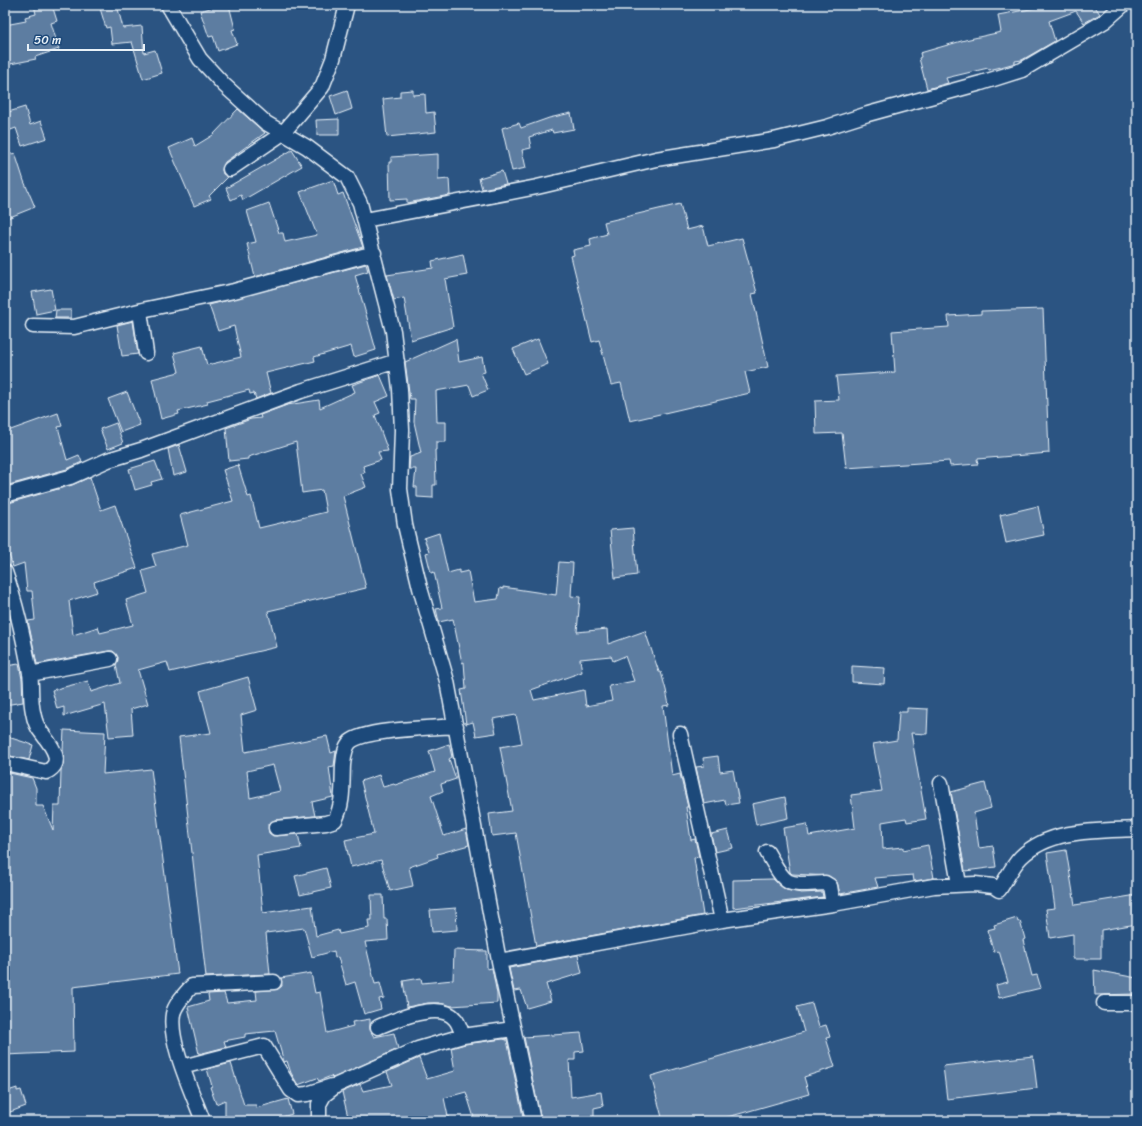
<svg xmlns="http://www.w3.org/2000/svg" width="1142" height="1126" font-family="Sriracha,sans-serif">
<rect width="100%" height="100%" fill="#2b5482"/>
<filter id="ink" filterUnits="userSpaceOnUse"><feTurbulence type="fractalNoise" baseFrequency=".025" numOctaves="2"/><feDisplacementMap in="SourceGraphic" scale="8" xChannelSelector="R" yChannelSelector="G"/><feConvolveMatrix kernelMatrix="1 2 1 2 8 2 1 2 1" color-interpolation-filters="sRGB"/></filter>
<g filter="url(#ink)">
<path fill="#5d7da1" stroke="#e8f1f8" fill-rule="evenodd" d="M 34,5 L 52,5 L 57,21 L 51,23 L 59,49 L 35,57 L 36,59 L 5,65 L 5,25 L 26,21 L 25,17 L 36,14 Z
M 99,5 L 117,5 L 123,28 L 142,26 L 144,53 L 155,50 L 162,73 L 143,79 L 132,42 L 112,44 L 110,27 L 106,28 Z
M 220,5 L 229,5 L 235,29 L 232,30 L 237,44 L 218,51 L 213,36 L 209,37 L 200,11 Z
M 1041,5 L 1094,5 L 1100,14 L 1084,23 L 1076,11 L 1049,21 L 1055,41 L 1022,60 L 1015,61 L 1015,63 L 1001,67 L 989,70 L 988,68 L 946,78 L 948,83 L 927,89 L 919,58 L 921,57 L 920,53 L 965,40 L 1001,32 L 998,15 L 1041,7 Z
M 347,90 L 352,109 L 336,115 L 330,96 Z
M 413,90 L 413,95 L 425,94 L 426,113 L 434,112 L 436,132 L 387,137 L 383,99 L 400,97 L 400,91 Z
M 25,107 L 30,125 L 41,121 L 47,138 L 22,146 L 16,128 L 8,131 L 5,113 Z
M 238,109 L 265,133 L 225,162 L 222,170 L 223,174 L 228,177 L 209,196 L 211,199 L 194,206 L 169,148 L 192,138 L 195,146 L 213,135 Z
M 571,113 L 574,129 L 553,133 L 552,130 L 529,137 L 531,148 L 522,150 L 526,168 L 512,171 L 502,128 L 519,123 L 521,128 L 549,118 Z
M 339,119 L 339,135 L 317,135 L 316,120 Z
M 292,150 L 302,166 L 243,200 L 241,195 L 231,200 L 226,188 Z
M 15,153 L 24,181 L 35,207 L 5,219 L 5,156 Z
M 438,154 L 438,180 L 449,179 L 450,195 L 407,203 L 407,199 L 390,200 L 389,162 L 391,162 L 391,157 Z
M 502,171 L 506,184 L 482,189 L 479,178 Z
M 333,180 L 338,195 L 343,193 L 363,247 L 255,277 L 247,244 L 256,242 L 247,211 L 269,203 L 279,233 L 283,233 L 285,242 L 317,235 L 300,192 Z
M 680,204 L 687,230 L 703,226 L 708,246 L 742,238 L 757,293 L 752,294 L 768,367 L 745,372 L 750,393 L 630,421 L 621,383 L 611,385 L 599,340 L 592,342 L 571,256 L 574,255 L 573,250 L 591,246 L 590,239 L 607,234 L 604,222 Z
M 463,254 L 467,275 L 445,279 L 453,327 L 411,340 L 404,298 L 394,300 L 387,275 L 433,268 L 432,261 Z
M 366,264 L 368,271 L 355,275 L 376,350 L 354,357 L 351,346 L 314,357 L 315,361 L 266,373 L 271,393 L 256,399 L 254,393 L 250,394 L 249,390 L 207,401 L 208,404 L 178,411 L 179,414 L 161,419 L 152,379 L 179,372 L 174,353 L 202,346 L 207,365 L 241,357 L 234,326 L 218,331 L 209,305 Z
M 51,289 L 55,310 L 36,314 L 32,292 Z
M 1043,309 L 1049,453 L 977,459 L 978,464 L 950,466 L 949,461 L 846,468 L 842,433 L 816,434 L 815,401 L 839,400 L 836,376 L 895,372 L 892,331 L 949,327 L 948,316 L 981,314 L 981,311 Z
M 56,310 L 71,310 L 71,318 L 55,318 Z
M 133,321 L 138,354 L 122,356 L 117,325 Z
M 456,339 L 459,362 L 482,357 L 485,372 L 481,373 L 488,390 L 473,396 L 469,385 L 436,391 L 437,422 L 446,422 L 446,442 L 436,442 L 436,450 L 435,450 L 436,485 L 433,485 L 433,498 L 417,497 L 417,487 L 414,487 L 416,469 L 409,469 L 410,457 L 421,453 L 414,422 L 415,399 L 410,399 L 405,362 Z
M 538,339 L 548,364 L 524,374 L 513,349 Z
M 380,375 L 389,396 L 375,402 L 380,413 L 375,415 L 388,451 L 378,452 L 381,460 L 363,466 L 365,472 L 361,474 L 366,487 L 343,496 L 366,588 L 268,611 L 277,647 L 170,672 L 167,662 L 138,670 L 148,704 L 131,709 L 133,735 L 109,737 L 105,704 L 64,716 L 64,707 L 57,709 L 52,690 L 88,681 L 91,692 L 120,683 L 116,665 L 118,657 L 113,651 L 108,651 L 37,664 L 28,621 L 35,620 L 32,591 L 27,591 L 24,563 L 13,567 L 9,555 L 5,541 L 5,504 L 72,485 L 90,477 L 101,510 L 115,505 L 137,568 L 94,582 L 97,592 L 69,601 L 73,635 L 98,627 L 100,633 L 133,625 L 126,600 L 148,593 L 142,571 L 156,567 L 152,554 L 188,545 L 180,515 L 233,501 L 223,470 L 238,465 L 248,497 L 251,496 L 259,528 L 326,512 L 322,490 L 302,493 L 296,442 L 248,457 L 248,459 L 229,461 L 226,428 L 251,419 L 261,418 L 260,415 L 287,405 L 319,400 L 320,408 L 355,392 L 352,385 Z
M 127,392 L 140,425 L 121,432 L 108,399 Z
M 58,413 L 62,426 L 58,427 L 67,460 L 79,455 L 82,462 L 67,469 L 5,486 L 5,432 Z
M 116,423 L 123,443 L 108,449 L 100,429 Z
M 179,445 L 187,472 L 173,476 L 168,449 Z
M 155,461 L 162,479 L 151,482 L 152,485 L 135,490 L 129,469 Z
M 1038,506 L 1044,535 L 1006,543 L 1000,515 Z
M 633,528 L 637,575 L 615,578 L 610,530 Z
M 439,533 L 448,573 L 459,570 L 459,573 L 468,571 L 474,602 L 498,599 L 500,588 L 503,589 L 503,587 L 556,595 L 559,562 L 573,563 L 571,596 L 580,597 L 577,632 L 607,629 L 608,644 L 645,631 L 659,672 L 661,672 L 666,690 L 669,705 L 663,706 L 672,776 L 680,774 L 688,807 L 686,807 L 691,840 L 695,839 L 699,857 L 694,858 L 703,915 L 536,946 L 516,833 L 492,836 L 489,814 L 512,811 L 500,747 L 522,743 L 516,715 L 493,719 L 496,733 L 476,736 L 473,722 L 466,724 L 461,690 L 466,689 L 464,662 L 462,663 L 453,619 L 439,622 L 436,609 L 442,608 L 434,572 L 431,573 L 426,553 L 429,552 L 424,538 ZM 611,656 L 613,661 L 625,656 L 634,681 L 609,686 L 612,701 L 586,706 L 584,690 L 534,700 L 531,690 L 582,672 L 580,659 Z
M 19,664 L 22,679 L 23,702 L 5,705 L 5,666 Z
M 852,666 L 885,668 L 884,684 L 852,682 Z
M 248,677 L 257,710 L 241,715 L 245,752 L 327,736 L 331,753 L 336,751 L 334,766 L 329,767 L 333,797 L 312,802 L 315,816 L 275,820 L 268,824 L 269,833 L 273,836 L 298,834 L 301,848 L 257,855 L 263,913 L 312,906 L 316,936 L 338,930 L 339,934 L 369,928 L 368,920 L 372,920 L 371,895 L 383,895 L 384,919 L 387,919 L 388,940 L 365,942 L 375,984 L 380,983 L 384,998 L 379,999 L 381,1009 L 364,1014 L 355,982 L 346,985 L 338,957 L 335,958 L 334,951 L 312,957 L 304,928 L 266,933 L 270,974 L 206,977 L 179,737 L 211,733 L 200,691 ZM 273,765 L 280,791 L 250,798 L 247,771 Z
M 907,708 L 928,709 L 927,734 L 911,733 L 926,819 L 907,822 L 906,818 L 882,822 L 883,849 L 903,847 L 903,850 L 928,845 L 934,878 L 914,881 L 913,875 L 875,878 L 878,887 L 840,894 L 837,882 L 829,876 L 792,874 L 790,872 L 783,828 L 807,824 L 809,836 L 855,828 L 851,795 L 882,791 L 873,744 L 897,740 L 899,712 L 907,712 Z
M 64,730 L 105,732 L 103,774 L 151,769 L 178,974 L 73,987 L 74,1052 L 5,1055 L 5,772 L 32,778 L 36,788 L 36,806 L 43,806 L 53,830 L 54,806 L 60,806 L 61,770 L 64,759 L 63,750 Z
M 5,736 L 33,745 L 29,760 L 5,755 Z
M 449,744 L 452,757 L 449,759 L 456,779 L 441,784 L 443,791 L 431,796 L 444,836 L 466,829 L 469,845 L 437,854 L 438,857 L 409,867 L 413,886 L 390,891 L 381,860 L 351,867 L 345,840 L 374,834 L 361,781 L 379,775 L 383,787 L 394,784 L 395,785 L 435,772 L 429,751 Z
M 718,756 L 720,772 L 733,770 L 739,803 L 726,805 L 725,800 L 704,804 L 696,767 L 704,766 L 703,758 Z
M 985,783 L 991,808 L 974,813 L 979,848 L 993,846 L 996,867 L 965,871 L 951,792 Z
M 785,797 L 788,818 L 756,825 L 752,804 Z
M 728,830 L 733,848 L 715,852 L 711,834 Z
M 1066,850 L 1075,905 L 1137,895 L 1137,924 L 1101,930 L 1101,959 L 1073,959 L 1073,934 L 1050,938 L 1046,909 L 1055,908 L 1047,853 Z
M 326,868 L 331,888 L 300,895 L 295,876 Z
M 773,879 L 786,890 L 801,893 L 822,892 L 823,897 L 733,908 L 733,880 Z
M 456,908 L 457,930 L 432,932 L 430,910 Z
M 1017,918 L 1018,922 L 1020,921 L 1025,939 L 1023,940 L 1032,976 L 1037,975 L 1041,988 L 999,998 L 996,985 L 1008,982 L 999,951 L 994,952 L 987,930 L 995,928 L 994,925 Z
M 454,950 L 487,951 L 487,969 L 492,968 L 497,994 L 497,1003 L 451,1006 L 439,1003 L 428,1003 L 407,1007 L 403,981 L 421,978 L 422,983 L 453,980 Z
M 578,955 L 582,973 L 546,984 L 551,1001 L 527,1008 L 521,990 L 514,991 L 509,968 Z
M 1094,970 L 1137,978 L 1136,994 L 1095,995 Z
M 311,973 L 315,993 L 320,992 L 327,1033 L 353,1026 L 352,1022 L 370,1019 L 370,1030 L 374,1037 L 394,1033 L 398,1049 L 333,1078 L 331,1076 L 319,1081 L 317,1078 L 298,1085 L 291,1073 L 287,1061 L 284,1062 L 275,1031 L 245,1034 L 245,1037 L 224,1041 L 226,1047 L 199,1054 L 188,1007 L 209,1001 L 208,994 L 224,993 L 227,1003 L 257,1000 L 256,991 L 278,989 L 282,986 L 281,978 Z
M 812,1003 L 819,1027 L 826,1025 L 830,1037 L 826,1038 L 835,1067 L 804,1077 L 809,1094 L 714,1121 L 663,1121 L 651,1076 L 804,1032 L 797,1007 Z
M 581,1033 L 584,1051 L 575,1052 L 575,1060 L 569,1060 L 571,1097 L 601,1092 L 603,1106 L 594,1108 L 594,1121 L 541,1121 L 524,1037 Z
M 503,1039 L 507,1040 L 524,1121 L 475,1121 L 466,1092 L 444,1098 L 449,1121 L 349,1121 L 342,1092 L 360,1084 L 363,1091 L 392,1085 L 387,1072 L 419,1058 L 427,1079 L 455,1071 L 451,1048 L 465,1044 Z
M 1033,1056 L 1037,1088 L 947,1099 L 943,1066 Z
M 231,1063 L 244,1105 L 256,1105 L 256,1108 L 288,1099 L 292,1114 L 269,1121 L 225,1121 L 225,1100 L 216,1104 L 210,1087 L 212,1086 L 207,1069 Z
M 17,1088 L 17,1091 L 21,1090 L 26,1106 L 5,1114 L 5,1092 Z"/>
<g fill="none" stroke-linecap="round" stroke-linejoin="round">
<g stroke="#e8f1f8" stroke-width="17">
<path id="street" d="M 168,5 L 200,59 L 224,85 L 266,123 L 307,147 L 347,177 L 360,203 L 393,331 L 400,389 L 402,430 L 400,489 L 405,525 L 420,588 L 447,681 L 499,961 L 533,1121
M 230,169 L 283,133 L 322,87 L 333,59 L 347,5
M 365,220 L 537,187 L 656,159 L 774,140 L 827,127 L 868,114 L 981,83 L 1022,70 L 1105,21 L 1122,6
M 140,311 L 146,353
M 33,326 L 74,327 L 147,309 L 234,291 L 374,253
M 5,495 L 70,477 L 108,460 L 141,450 L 301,391 L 397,361
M 5,572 C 16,604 24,639 30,673 C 32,686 30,699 33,712 C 34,718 37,727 41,732 C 49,743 67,762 46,772 L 5,763
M 30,674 L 110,659
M 680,734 L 722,920
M 941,783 L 959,884
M 276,828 L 326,823 L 335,820 C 344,804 342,782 343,765 C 344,758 344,748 350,742 C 365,729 433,728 456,726
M 767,852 C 788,888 784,885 825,883 L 830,886 L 833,904
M 499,961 L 722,920 L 833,904 L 934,886 L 975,884 L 993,886 L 999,890 C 1006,880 1012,866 1021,857 C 1051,828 1098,831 1137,829
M 1104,1003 L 1137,1003
M 378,1027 C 395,1020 440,1000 455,1019 C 459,1023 461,1031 463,1036
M 182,1067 L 264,1046 L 291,1090 L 298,1095 L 307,1094 L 332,1086
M 203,1121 C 193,1094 168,1042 173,1014 C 175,1004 185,994 192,986 L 274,982
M 319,1121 L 319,1104 L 324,1095 L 337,1085 L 418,1049 L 463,1036 L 513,1029"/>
</g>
<use href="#street" stroke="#1f4a7a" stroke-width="14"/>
</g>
</g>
<rect width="1142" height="1126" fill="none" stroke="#1f4a7a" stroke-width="20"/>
<rect x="10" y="10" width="1122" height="1106" fill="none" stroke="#e8f1f8" stroke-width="1.5" filter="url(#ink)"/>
<path d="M28 44v6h116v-6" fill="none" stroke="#e8f1f8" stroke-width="2"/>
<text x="34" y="44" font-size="12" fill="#e8f1f8" stroke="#1f4a7a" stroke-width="3" paint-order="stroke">50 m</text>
</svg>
